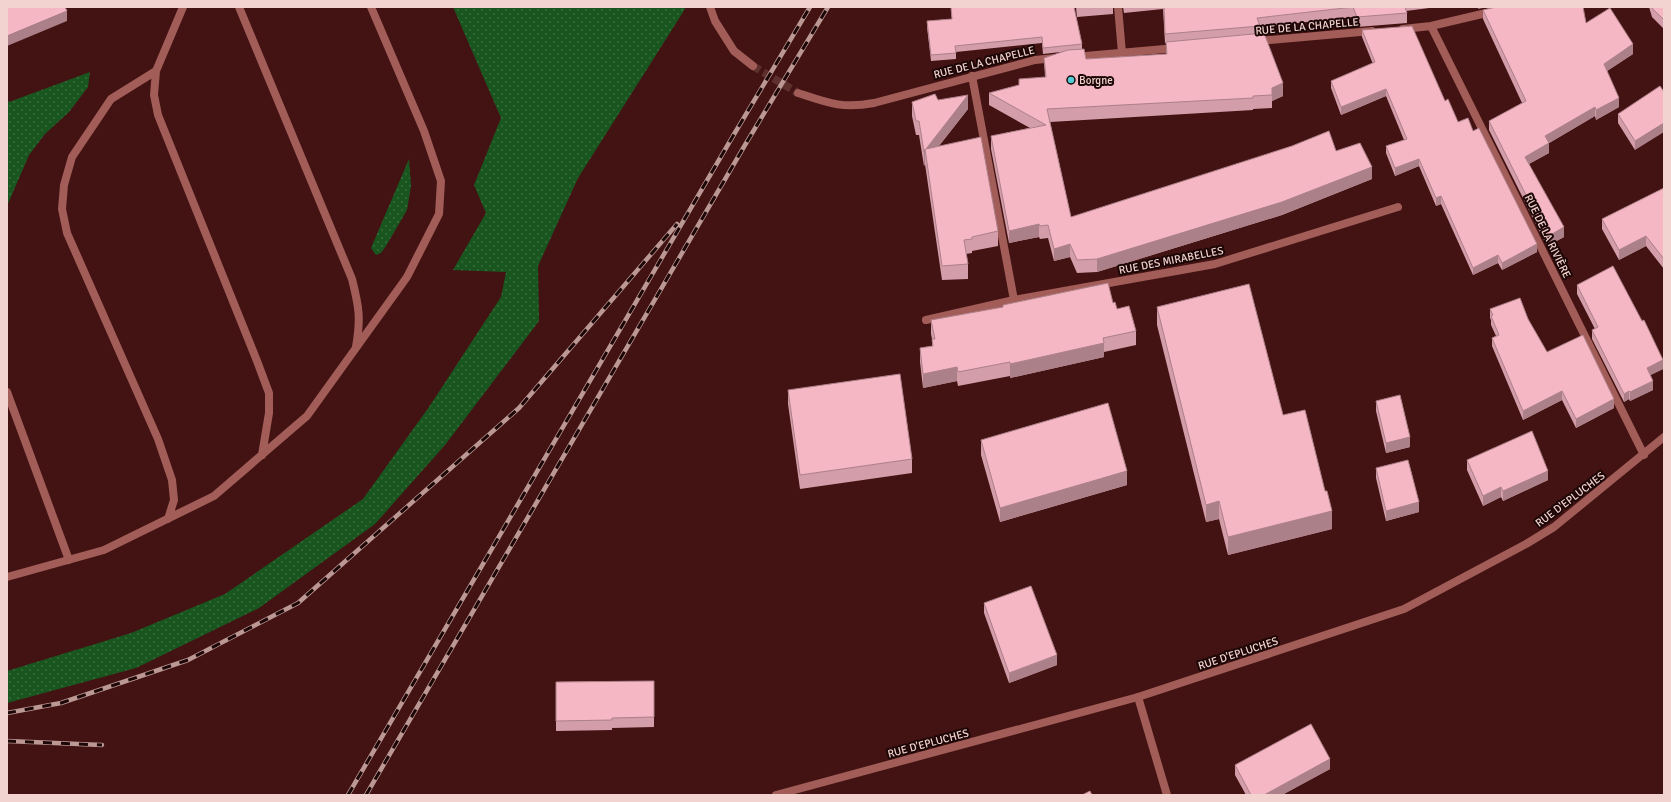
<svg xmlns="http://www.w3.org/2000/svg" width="1671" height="802" font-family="Signika,sans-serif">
<defs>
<pattern id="green-dots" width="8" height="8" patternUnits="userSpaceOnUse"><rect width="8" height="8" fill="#19561f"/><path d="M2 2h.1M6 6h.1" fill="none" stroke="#3b6d3e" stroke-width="1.8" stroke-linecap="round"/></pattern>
</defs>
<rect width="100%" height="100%" fill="#421312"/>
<path fill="url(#green-dots)" d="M 453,7 L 684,7 L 685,9 L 578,178 L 538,266 L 539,321 L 445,445 L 375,524 L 259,608 L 136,668 L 7,703 L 7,671 L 131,633 L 225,594 L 363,499 L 429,407 L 501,297 L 506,272 L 453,270 L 486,213 L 474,185 L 501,118 Z
M 90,72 L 88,87 L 69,112 L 45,134 L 29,155 L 7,206 L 7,99 L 9,102 Z
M 409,159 L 411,186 L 407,210 L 386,246 L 381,253 L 376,255 L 371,248 Z"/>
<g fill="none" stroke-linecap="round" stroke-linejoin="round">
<path stroke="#5d302e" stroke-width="8" stroke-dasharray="8 4" stroke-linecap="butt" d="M 753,66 L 798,93"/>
<path stroke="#a25d58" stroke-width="8" d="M 183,7 L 156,71 L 154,95 L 158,115 L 257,361 L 269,393 L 269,413 L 262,455
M 239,7 L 352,279 C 359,307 361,318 356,347
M 156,71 L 111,99 L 72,157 L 64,185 L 62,209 L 67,233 L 158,439 L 172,480 L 174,500 L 168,519
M 7,392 L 69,560
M 7,577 L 104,550 L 214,496 L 307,416 L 407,277 L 439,214 L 441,181 L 424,131 L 371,7
M 1138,697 L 1167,795"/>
<path stroke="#a25d58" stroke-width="8" d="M 710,7 L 715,21 L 734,51 L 753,66
M 1118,7 L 1122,53
M 1431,26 L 1644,455
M 1403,29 L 1431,26 L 1512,7
M 1258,41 L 1372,31
M 1074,57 L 1176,48
M 972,76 L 1014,300
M 798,93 C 828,103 842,109 874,103 L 1035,60 L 1055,58
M 926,320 L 1014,300 L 1215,264 L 1398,207"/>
<path stroke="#a25d58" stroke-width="8" d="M 776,795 L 1138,697 L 1404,609 L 1526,544 L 1554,527 L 1664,437"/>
<g stroke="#bc9895" stroke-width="4.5">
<path id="rail" d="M 7,713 L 61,703 L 188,660 L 298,603 L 519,408 L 677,224
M 7,741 L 102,745
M 348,795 L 733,136 L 810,7
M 366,795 L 745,145 L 828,7"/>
</g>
<use href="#rail" stroke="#1c0706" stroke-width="3" stroke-dasharray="9" stroke-linecap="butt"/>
</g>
<path fill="#d39da9" d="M 951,7 L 1082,44 L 1082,49 L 1086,59 L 1166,54 L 1166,43 L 1165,43 L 1163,9 L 1124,13 L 1123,7 L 1437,7 L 1406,11 L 1407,13 L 1407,23 L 1357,27 L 1353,17 L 1260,27 L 1260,33 L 1283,96 L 1272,101 L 1272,108 L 1253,109 L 1253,110 L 1050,122 L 1071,217 L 1336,151 L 1372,179 L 1282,215 L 1097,272 L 1077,273 L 1070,257 L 1054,261 L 1048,238 L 1040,239 L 1039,237 L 1009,243 L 991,149 L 991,136 L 1030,128 L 989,105 L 989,93 L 1019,85 L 1045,77 L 1044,58 L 1061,52 L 1043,54 L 1042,43 L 956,52 L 956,59 L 931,61 L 927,27 L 927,21 L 952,19 Z
M 1076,7 L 1113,7 L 1113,14 L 1077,17 Z
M 1649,7 L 1664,7 L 1664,29 L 1652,17 Z
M 1483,10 L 1586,23 L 1633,54 L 1607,71 L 1619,107 L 1596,120 L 1595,116 L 1549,143 L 1549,153 L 1529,164 L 1564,237 L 1547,246 L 1489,130 L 1489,121 L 1522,103 L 1483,19 Z
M 1362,30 L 1445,101 L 1458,122 L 1473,131 L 1537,252 L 1502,270 L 1498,263 L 1473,275 L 1441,204 L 1436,206 L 1419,166 L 1395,176 L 1386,153 L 1386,146 L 1404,140 L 1386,96 L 1341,115 L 1331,88 L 1331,81 L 1373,64 L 1362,37 Z
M 1664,92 L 1635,150 L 1618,123 L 1618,114 Z
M 938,100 L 968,109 L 939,146 L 998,231 L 998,246 L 972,251 L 972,253 L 966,254 L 968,264 L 968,279 L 942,280 L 925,164 L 924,166 L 919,135 L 916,135 L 912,116 L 912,102 Z
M 1664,188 L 1664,269 L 1646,246 L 1619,260 L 1602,229 L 1602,219 Z
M 1577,285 L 1663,369 L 1650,375 L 1653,390 L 1630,401 L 1629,399 L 1624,402 L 1592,339 L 1592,330 L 1595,329 L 1577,294 Z
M 1113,303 L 1117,309 L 1136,331 L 1136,345 L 1104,352 L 1104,357 L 1010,378 L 1010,376 L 958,386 L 957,381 L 923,388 L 920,362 L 920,348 L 932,346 L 932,339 L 931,334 L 931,320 Z
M 1157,307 L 1283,415 L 1332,529 L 1228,555 L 1219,519 L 1206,522 L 1157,325 Z
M 1490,309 L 1528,319 L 1547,352 L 1614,408 L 1576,428 L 1562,400 L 1523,420 L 1492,346 L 1492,338 L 1496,336 L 1491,325 L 1491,320 L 1490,318 Z
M 788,390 L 912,459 L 912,473 L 800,489 L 788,404 Z
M 1376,401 L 1410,447 L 1386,453 L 1376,411 Z
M 981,440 L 1127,485 L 1000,522 L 981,455 Z
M 1467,460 L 1548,480 L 1503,501 L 1501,497 L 1483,506 L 1467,470 Z
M 1376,468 L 1419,512 L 1386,521 L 1376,478 Z
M 984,603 L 1057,665 L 1009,683 L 984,613 Z
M 654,681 L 654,727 L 612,728 L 612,730 L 556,731 L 556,682 Z
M 1235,765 L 1330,769 L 1282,795 L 1246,795 L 1235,775 Z"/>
<path fill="#ac8089" d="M 1478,7 L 1488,7 L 1478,9 Z
M 67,11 L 67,21 L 7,46 L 7,36 Z
M 1633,44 L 1633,54 L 1604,73 L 1604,64 Z
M 1283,83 L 1283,96 L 1272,101 L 1272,88 Z
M 1386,89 L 1386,96 L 1341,115 L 1341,107 Z
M 968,95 L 968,109 L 927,161 L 926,149 Z
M 1619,98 L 1619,107 L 1596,120 L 1596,110 Z
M 1595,107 L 1595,116 L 1546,145 L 1549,143 L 1549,153 L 1525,166 L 1525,157 L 1545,136 Z
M 1664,123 L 1664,132 L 1635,150 L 1635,141 Z
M 925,149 L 925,164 L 924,166 L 924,152 Z
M 1419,159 L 1419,166 L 1395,176 L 1395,168 Z
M 1372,167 L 1372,179 L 1282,215 L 1097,272 L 1097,259 Z
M 1441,196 L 1441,204 L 1436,206 L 1436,198 Z
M 1039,224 L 1039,237 L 1009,243 L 1009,231 Z
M 1564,227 L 1564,237 L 1547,246 L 1547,237 Z
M 1646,236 L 1646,246 L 1619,260 L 1619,250 Z
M 1070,244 L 1070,257 L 1054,261 L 1054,249 Z
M 1537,244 L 1537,252 L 1502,270 L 1502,263 Z
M 1498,255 L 1498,263 L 1473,275 L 1473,268 Z
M 1104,343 L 1104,357 L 1010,378 L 1010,364 Z
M 1663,360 L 1663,369 L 1647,377 L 1647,368 Z
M 957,367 L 957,381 L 923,388 L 923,374 Z
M 1653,381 L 1653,390 L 1630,401 L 1630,392 Z
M 1562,391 L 1562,400 L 1523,420 L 1523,411 Z
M 1629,391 L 1629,399 L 1624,402 L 1624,394 Z
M 1614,399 L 1614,408 L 1576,428 L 1576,419 Z
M 1410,437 L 1410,447 L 1386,453 L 1386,443 Z
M 1127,471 L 1127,485 L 1000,522 L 1000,508 Z
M 1548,471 L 1548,480 L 1503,501 L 1503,491 Z
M 1501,487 L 1501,497 L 1483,506 L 1483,496 Z
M 1219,501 L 1219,519 L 1206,522 L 1206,505 Z
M 1419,502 L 1419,512 L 1386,521 L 1386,511 Z
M 1332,511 L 1332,529 L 1228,555 L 1228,537 Z
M 1057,655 L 1057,665 L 1009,683 L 1009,673 Z
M 1330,759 L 1330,769 L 1282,795 L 1264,795 Z"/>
<path fill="#f5b7c4" stroke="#ac8089" d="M 7,7 L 65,7 L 67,11 L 7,36 Z
M 951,7 L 1074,7 L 1082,44 L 1043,48 L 1042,37 L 955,46 L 956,53 L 931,55 L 927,21 L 952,19 Z
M 1164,7 L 1405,7 L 1407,13 L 1357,17 L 1353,7 L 1257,18 L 1260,26 L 1165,34 Z
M 1496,7 L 1583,7 L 1586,23 L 1610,8 L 1633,44 L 1604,64 L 1619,98 L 1596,110 L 1595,107 L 1545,136 L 1549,143 L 1525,157 L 1564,227 L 1547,237 L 1489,121 L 1526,101 L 1483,10 Z
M 1652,7 L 1664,7 L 1664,20 L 1652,8 Z
M 1412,26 L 1445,101 L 1448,99 L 1458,122 L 1468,118 L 1473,131 L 1479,128 L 1537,244 L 1502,263 L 1498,255 L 1473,268 L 1441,196 L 1436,198 L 1419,159 L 1395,168 L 1386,146 L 1407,139 L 1386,89 L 1341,107 L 1331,81 L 1375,62 L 1362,30 Z
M 1264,33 L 1283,83 L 1272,88 L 1272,95 L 1253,96 L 1253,98 L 1047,109 L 1071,217 L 1292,146 L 1329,131 L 1336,151 L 1360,143 L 1372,167 L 1282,202 L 1097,259 L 1077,260 L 1070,244 L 1054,249 L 1048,225 L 1040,226 L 1039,224 L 1009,231 L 991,136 L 1046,125 L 989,93 L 1019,85 L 1019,79 L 1046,77 L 1044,58 L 1068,50 L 1084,49 L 1086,59 L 1167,54 L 1166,42 Z
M 1660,86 L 1664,92 L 1664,123 L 1635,141 L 1618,114 Z
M 935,94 L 938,100 L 968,95 L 926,149 L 981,137 L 998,231 L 972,237 L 972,239 L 964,240 L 968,264 L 942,266 L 925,149 L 924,152 L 919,121 L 916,121 L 912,102 Z
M 1664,188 L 1664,259 L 1646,236 L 1619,250 L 1602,219 Z
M 1613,266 L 1642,321 L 1644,320 L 1663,360 L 1647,368 L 1653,381 L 1630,392 L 1629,391 L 1624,394 L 1592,330 L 1598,327 L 1577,285 Z
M 1108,283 L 1113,303 L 1115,302 L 1117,309 L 1129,306 L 1136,331 L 1103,338 L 1104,343 L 1010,364 L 1010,362 L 958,372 L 957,367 L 923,374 L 920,348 L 933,346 L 932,339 L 935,339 L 931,320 L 1003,307 L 1003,305 Z
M 1249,284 L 1283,415 L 1305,410 L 1325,491 L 1327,491 L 1332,511 L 1228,537 L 1219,501 L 1206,505 L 1157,307 Z
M 1520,298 L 1528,319 L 1547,352 L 1583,335 L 1614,399 L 1576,419 L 1562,391 L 1523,411 L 1492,338 L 1499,335 L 1491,316 L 1493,315 L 1490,309 Z
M 900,374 L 912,459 L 800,475 L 788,390 Z
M 1400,395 L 1410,437 L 1386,443 L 1376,401 Z
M 1108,403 L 1127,471 L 1000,508 L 981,440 Z
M 1532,431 L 1548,471 L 1503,491 L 1501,487 L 1483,496 L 1467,460 Z
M 1408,460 L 1419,502 L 1386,511 L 1376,468 Z
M 1031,586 L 1057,655 L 1009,673 L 984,603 Z
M 654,681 L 654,717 L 612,718 L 612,720 L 556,721 L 556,682 Z
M 1311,724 L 1330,759 L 1264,795 L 1251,795 L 1235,765 Z
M 1090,791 L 1092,795 L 1082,795 Z"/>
<circle fill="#52cbd8" stroke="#1c0706" stroke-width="1.5" cx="1071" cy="80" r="4"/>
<g text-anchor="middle" stroke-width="4" stroke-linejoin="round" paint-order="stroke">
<g font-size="11" fill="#f3d3cf" stroke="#1c0706">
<text transform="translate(1307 26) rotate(-5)" y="4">RUE DE LA CHAPELLE</text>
<text transform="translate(984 62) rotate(-14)" y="4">RUE DE LA CHAPELLE</text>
<text transform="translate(1548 236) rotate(64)" y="4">RUE DE LA RIVIÈRE</text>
<text transform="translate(1171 260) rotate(-11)" y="4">RUE DES MIRABELLES</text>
<text transform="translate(1570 499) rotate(-37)" y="4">RUE D'EPLUCHES</text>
<text transform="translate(1238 653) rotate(-18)" y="4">RUE D'EPLUCHES</text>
<text transform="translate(928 743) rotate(-15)" y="4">RUE D'EPLUCHES</text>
</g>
<g font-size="11" fill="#f3d3cf" stroke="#1c0706" text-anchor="start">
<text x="1079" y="84">Borgne</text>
</g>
</g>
<rect width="1671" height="802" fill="none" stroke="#f3d3cf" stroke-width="16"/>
</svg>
